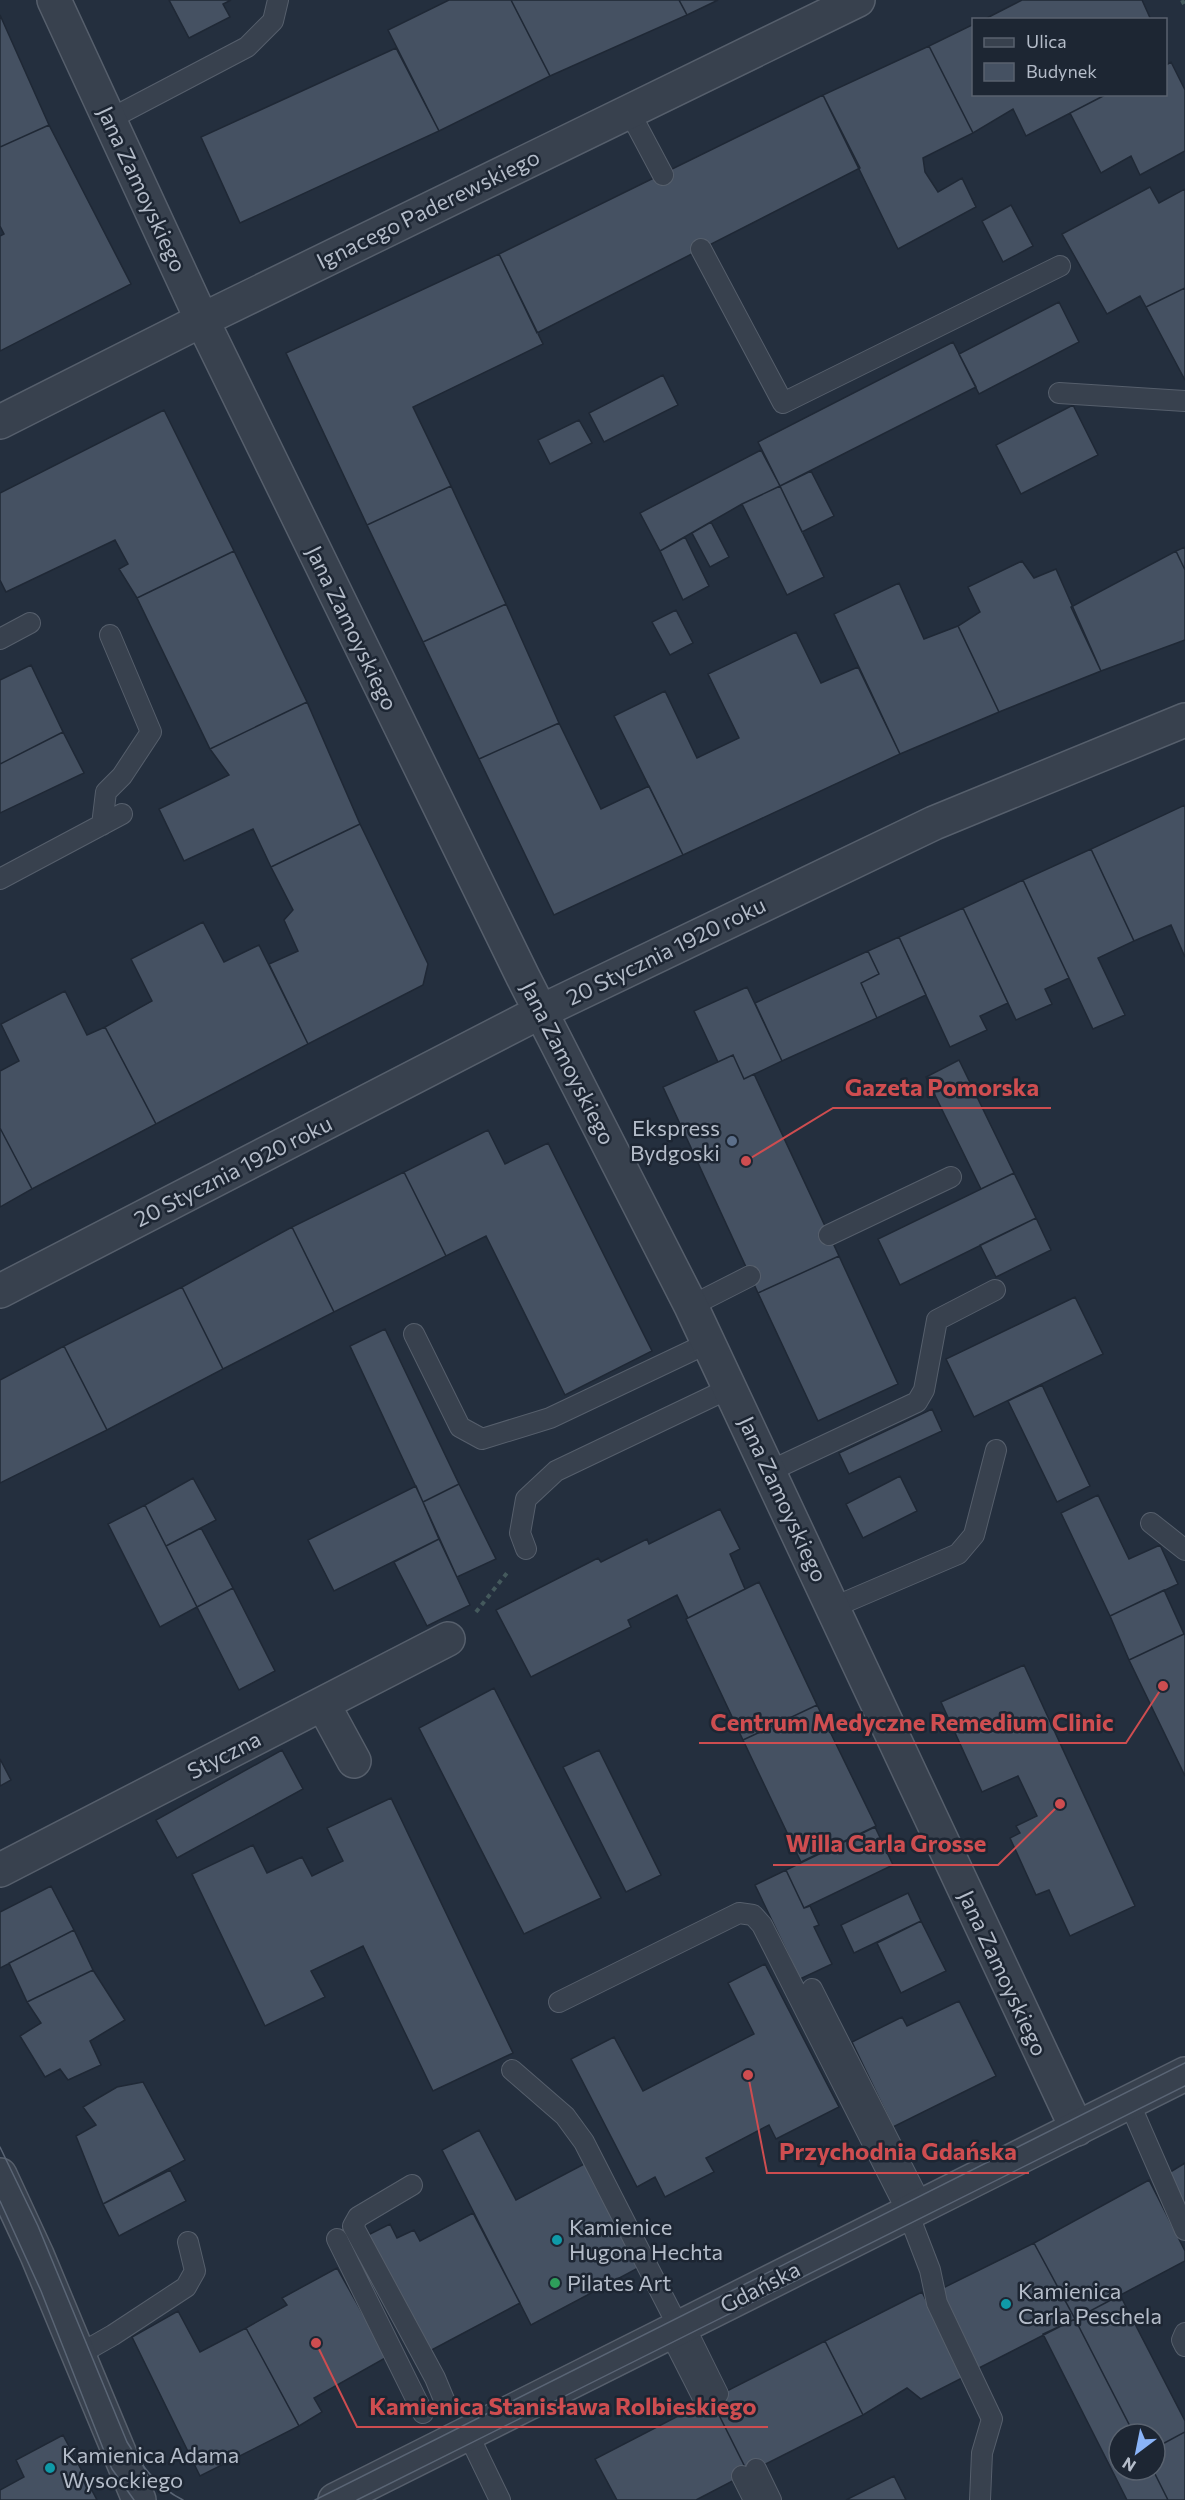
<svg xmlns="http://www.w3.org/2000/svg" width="1185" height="2500" font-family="Commissioner,sans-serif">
<rect width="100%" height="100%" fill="#242f3e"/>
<path fill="#455162" stroke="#1f2835" stroke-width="1.5" d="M 169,0 L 231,0 L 223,4 L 230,17 L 189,38 Z
M 449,0 L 511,0 L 550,76 L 439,131 L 388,30 Z
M 511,0 L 679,0 L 687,15 L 550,76 Z
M 679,0 L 718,0 L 687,15 Z
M 1022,0 L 1142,0 L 1151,20 L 983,20 Z
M 0,15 L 49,125 L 0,147 Z
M 974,24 L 974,94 L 1107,94 L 1026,136 L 1013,109 L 973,133 L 929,46 Z
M 929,46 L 973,133 L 923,158 L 925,172 L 938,192 L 962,178 L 976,207 L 898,249 L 823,95 Z
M 396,48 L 439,131 L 240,223 L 201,137 Z
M 1171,62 L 1185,90 L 1185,151 L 1140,175 L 1131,156 L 1101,173 L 1070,113 L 1107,94 L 1166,94 L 1166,65 Z
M 823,95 L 860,168 L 537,333 L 499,254 Z
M 49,125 L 131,284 L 0,351 L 0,236 L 4,234 L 0,226 L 0,147 Z
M 1150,187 L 1159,203 L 1185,189 L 1185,288 L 1146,307 L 1140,296 L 1107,314 L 1062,234 Z
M 1011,205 L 1033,246 L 1003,262 L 982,221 Z
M 499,254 L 543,344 L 413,407 L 451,486 L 367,525 L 286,353 Z
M 1185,288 L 1185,380 L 1146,307 Z
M 1059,302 L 1079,342 L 979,394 L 959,354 Z
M 953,342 L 976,387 L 780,486 L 758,442 Z
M 663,375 L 678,405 L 604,442 L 589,413 Z
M 1073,405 L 1098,455 L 1021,494 L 996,445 Z
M 164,410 L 234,551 L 137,598 L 119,569 L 128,564 L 115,540 L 6,592 L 0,580 L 0,493 Z
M 579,420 L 592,443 L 550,464 L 538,440 Z
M 761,450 L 780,486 L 742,504 L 660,551 L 640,513 Z
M 811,471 L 834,516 L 802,532 L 780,486 Z
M 451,486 L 506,604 L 423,642 L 367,525 Z
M 780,486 L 824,577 L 787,595 L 742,504 Z
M 711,522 L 729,557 L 710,567 L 692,533 Z
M 685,537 L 709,586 L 683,600 L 660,551 Z
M 1185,547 L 1185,570 L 1176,551 Z
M 234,551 L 307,702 L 210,749 L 137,598 Z
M 1176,551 L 1185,570 L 1185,640 L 1101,671 L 1071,607 Z
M 1022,561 L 1034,578 L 1056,569 L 1101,671 L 999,712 L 958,626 L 980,612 L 968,587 Z
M 899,583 L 924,639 L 958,626 L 999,712 L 900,754 L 834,614 Z
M 506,604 L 559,723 L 479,759 L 423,642 Z
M 676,610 L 693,643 L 670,655 L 652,622 Z
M 796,632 L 821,683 L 858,667 L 900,754 L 683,855 L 614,716 L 665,691 L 697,758 L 739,738 L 708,674 Z
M 31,665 L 63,732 L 0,764 L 0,680 Z
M 307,702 L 360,824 L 271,867 L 253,829 L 184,861 L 159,809 L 229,775 L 210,749 Z
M 559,723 L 601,809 L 649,786 L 683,855 L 554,915 L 479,759 Z
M 63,732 L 84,773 L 0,813 L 0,764 Z
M 1185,805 L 1185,957 L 1171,925 L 1134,941 L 1091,849 Z
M 360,824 L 428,964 L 423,985 L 308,1044 L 269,964 L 298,951 L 284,920 L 293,910 L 271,867 Z
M 1091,849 L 1134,941 L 1098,958 L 1125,1015 L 1093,1029 L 1023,880 Z
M 1023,880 L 1069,978 L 1045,989 L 1052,1004 L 1016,1020 L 963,908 Z
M 963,908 L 1008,1003 L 980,1016 L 987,1030 L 950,1047 L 899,937 Z
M 203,922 L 224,962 L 259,945 L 308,1044 L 156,1124 L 105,1027 L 152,1001 L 131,959 Z
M 899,937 L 926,995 L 877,1018 L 861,983 L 879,974 L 868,951 Z
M 868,951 L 879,974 L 861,983 L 877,1018 L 782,1061 L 755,1003 Z
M 747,987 L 782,1061 L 744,1079 L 733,1055 L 718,1062 L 694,1011 Z
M 65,991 L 87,1035 L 105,1027 L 156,1124 L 32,1189 L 0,1128 L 0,1071 L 19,1061 L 1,1024 Z
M 733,1055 L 744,1079 L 754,1074 L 839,1256 L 758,1293 L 663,1087 Z
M 959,1060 L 1014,1173 L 981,1189 L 926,1077 Z
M 0,1128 L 32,1189 L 0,1207 Z
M 488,1130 L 505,1164 L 548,1143 L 652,1351 L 565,1395 L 486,1236 L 446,1256 L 404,1172 Z
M 404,1172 L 446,1256 L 334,1312 L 292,1227 Z
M 1014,1173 L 1036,1218 L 900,1285 L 878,1239 Z
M 1036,1218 L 1051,1250 L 996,1277 L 980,1245 Z
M 292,1227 L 334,1312 L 223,1369 L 182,1287 Z
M 839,1256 L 898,1384 L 818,1421 L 758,1293 Z
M 182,1287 L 223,1369 L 107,1430 L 64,1346 Z
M 1075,1297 L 1103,1354 L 974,1417 L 946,1359 Z
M 385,1329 L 459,1484 L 423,1502 L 350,1346 Z
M 64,1346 L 107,1430 L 0,1483 L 0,1380 Z
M 1042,1385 L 1090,1486 L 1057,1502 L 1008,1401 Z
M 932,1409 L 942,1431 L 849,1474 L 839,1453 Z
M 900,1476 L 917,1511 L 863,1538 L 846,1504 Z
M 193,1478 L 216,1520 L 166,1546 L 145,1505 Z
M 459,1484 L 496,1559 L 457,1577 L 423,1502 Z
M 416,1486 L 439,1539 L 334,1591 L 308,1540 Z
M 1098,1495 L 1129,1559 L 1160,1545 L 1178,1584 L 1110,1616 L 1061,1513 Z
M 145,1505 L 197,1607 L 160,1627 L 108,1524 Z
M 720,1509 L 740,1549 L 730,1554 L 745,1589 L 688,1618 L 677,1595 L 628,1620 L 631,1627 L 531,1677 L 496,1610 L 598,1558 L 601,1562 L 647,1539 L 649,1544 Z
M 201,1528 L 233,1588 L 197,1607 L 166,1546 Z
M 439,1539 L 470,1605 L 427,1626 L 394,1562 Z
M 759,1582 L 817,1705 L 743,1740 L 686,1619 Z
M 233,1588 L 275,1671 L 239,1690 L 197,1607 Z
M 1164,1590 L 1184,1634 L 1129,1660 L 1110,1616 Z
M 1184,1634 L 1185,1635 L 1185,1776 L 1129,1660 Z
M 1024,1665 L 1135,1906 L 1070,1936 L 1049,1890 L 1036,1895 L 1010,1838 L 1020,1833 L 1016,1826 L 1037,1816 L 1018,1776 L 982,1792 L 941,1702 Z
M 494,1688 L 601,1898 L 524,1934 L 419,1728 Z
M 817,1705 L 876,1826 L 801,1862 L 743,1740 Z
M 282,1750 L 303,1789 L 177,1858 L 156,1820 Z
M 599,1750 L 661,1875 L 626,1892 L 563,1767 Z
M 0,1759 L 11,1780 L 0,1786 Z
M 391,1798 L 513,2053 L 433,2091 L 363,1946 L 311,1971 L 325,1997 L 265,2026 L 192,1874 L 253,1845 L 267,1873 L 302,1857 L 312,1876 L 343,1861 L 327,1828 Z
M 875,1827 L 893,1865 L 804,1908 L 786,1870 Z
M 786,1870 L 804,1908 L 810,1906 L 819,1925 L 814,1927 L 832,1964 L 800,1979 L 755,1885 Z
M 51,1886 L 74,1930 L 0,1968 L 0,1912 Z
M 908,1893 L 921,1921 L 854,1953 L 841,1925 Z
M 921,1921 L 946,1971 L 901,1993 L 877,1943 Z
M 74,1930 L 93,1970 L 27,2002 L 9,1963 Z
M 765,1964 L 839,2107 L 776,2139 L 769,2125 L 706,2158 L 714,2172 L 665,2197 L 655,2177 L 637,2187 L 571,2059 L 614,2037 L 643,2091 L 754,2034 L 728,1983 Z
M 93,1970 L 125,2020 L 90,2041 L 101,2065 L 68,2080 L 60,2069 L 45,2077 L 20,2036 L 41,2023 L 27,2002 Z
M 959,2001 L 996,2076 L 893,2127 L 852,2042 L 902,2017 L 907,2026 Z
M 143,2082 L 185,2160 L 103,2204 L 76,2136 L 96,2125 L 83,2107 L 117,2087 Z
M 479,2130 L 516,2200 L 586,2163 L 640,2267 L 531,2325 L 442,2150 Z
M 1185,2163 L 1185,2215 L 1167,2174 Z
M 170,2170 L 186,2201 L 119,2236 L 103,2204 Z
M 1149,2180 L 1185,2251 L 1185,2261 L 1075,2319 L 1034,2243 Z
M 473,2213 L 520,2303 L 426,2353 L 366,2236 L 390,2224 L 397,2238 L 414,2230 L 420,2241 Z
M 1034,2243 L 1075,2319 L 977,2369 L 939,2290 Z
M 337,2268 L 387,2357 L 314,2398 L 322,2412 L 299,2426 L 246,2328 L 287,2305 L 282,2298 Z
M 922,2292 L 964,2377 L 921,2399 L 907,2388 L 863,2415 L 825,2341 Z
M 1120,2295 L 1185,2421 L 1185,2432 L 1155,2448 L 1155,2434 L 1134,2434 L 1075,2319 Z
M 178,2311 L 200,2352 L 246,2328 L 299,2426 L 200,2476 L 132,2337 Z
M 1075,2319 L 1134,2434 L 1119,2434 L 1119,2470 L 1153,2470 L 1168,2500 L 1127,2500 L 1043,2334 Z
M 825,2341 L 863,2415 L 748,2473 L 711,2399 Z
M 711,2399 L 748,2473 L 696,2500 L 617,2500 L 595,2459 Z
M 1185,2432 L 1185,2500 L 1168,2500 L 1153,2470 L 1155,2470 L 1155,2448 Z
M 63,2435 L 97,2500 L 0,2500 L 0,2490 L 24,2477 L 16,2460 Z
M 894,2476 L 906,2500 L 846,2500 Z"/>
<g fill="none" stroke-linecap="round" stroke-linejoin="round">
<g stroke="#565f6c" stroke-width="22">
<path id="service" d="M 629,111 L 663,175
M 110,119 L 247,47 L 273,21 L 278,0
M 701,249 L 783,403 L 1060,266
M 1059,393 L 1185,401
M 0,639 L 30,623
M 102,825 L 106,792 L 122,776 L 151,732 L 110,635
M 0,879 L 122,814
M 829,1235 L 951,1177
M 691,1306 L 750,1276
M 414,1334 L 460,1427 L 482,1439 L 550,1418 L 708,1343
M 770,1471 L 917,1402 L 924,1390 L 937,1320 L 995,1290
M 1151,1523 L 1185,1550
M 526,1549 L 520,1533 L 526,1499 L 556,1471 L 730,1388
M 834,1607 L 958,1554 L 974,1535 L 996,1450
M 812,1989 L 922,2206
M 559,2002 L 739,1913 L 753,1915 L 762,1925 L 908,2213 L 930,2270 L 937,2303 L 992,2419 L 982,2453 L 980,2500
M 512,2070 L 565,2116 L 584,2142 L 679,2328
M 1129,2102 L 1185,2230
M 412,2185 L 358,2217 L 353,2226 L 435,2378 L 445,2402
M 337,2239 L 423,2413
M 684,2325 L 718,2394
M 670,2333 L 705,2402
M 1185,2333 L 1182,2340 L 1185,2346
M 78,2355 L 113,2335 L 186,2287 L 195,2271 L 188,2242
M 468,2434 L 500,2500
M 756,2469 L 771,2500
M 742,2476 L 754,2500"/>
</g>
<g stroke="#565f6c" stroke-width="36">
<path id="minor" d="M 54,0 L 202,320 L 523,977 L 691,1306 L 1077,2129
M 0,422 L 202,320 L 858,0
M 0,1291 L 540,1012 L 934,823 L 1185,720
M 323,1704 L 354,1761
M 0,1870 L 448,1639"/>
</g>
<g stroke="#565f6c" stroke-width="36">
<path id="tertiary" d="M 0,2175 L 37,2255 L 139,2500
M 335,2500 L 1185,2074"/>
</g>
<path stroke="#44595c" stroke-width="4" stroke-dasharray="4.5 4.5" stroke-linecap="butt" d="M 1182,0 L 1185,6
M 476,1612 L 507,1573"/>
<use href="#service" stroke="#38414e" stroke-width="20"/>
<use href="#minor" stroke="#38414e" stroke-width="33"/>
<use href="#tertiary" stroke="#38414e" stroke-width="33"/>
<path stroke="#5a6575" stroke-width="1.5" d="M 0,2147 L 38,2226 L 127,2442 C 141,2465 158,2488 183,2500
M 0,2201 L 41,2291 L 106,2456 L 112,2469 L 134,2500
M 315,2500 L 1185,2063
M 357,2500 L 1185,2086"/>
</g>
<circle fill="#5c6f8a" stroke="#1d2633" stroke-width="2" cx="732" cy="1141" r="6"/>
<g fill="#0f9aa8" stroke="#1d2633" stroke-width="2">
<circle cx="557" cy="2240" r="6"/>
<circle cx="1006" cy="2304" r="6"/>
<circle cx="50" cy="2468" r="6"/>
</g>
<circle fill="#2e9e5b" stroke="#1d2633" stroke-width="2" cx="555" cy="2283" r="6"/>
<g text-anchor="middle" stroke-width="5" stroke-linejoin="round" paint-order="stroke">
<g font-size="22" fill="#b4bcc9" stroke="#1d2633">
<text transform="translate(142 189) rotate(65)" y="8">Jana Zamoyskiego</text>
<text transform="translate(428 209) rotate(-26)" y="8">Ignacego Paderewskiego</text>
<text transform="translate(352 628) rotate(64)" y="8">Jana Zamoyskiego</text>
<text transform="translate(666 951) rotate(-26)" y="8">20 Stycznia 1920 roku</text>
<text transform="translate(568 1063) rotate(63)" y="8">Jana Zamoyskiego</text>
<text transform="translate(233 1171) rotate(-27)" y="8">20 Stycznia 1920 roku</text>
<text transform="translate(783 1499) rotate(65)" y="8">Jana Zamoyskiego</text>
<text transform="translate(224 1755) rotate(-27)" y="8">Styczna</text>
<text transform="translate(1003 1973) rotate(65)" y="8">Jana Zamoyskiego</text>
<text transform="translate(760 2287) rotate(-27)" y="8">Gdańska</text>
</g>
<g font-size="22" fill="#b4bcc9" stroke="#1d2633" text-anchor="start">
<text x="720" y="1136" text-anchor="end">Ekspress<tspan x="720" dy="25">Bydgoski</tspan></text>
<text x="569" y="2235">Kamienice<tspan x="569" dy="25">Hugona Hechta</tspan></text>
<text x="567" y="2291">Pilates Art</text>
<text x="1018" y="2299">Kamienica<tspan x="1018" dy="25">Carla Peschela</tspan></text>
<text x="62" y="2463">Kamienica Adama<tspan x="62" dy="25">Wysockiego</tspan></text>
</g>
</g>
<path fill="none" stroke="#ce4d50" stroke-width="2" d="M746 1161L833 1108H1051M1163 1686L1126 1743H699M1060 1804L998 1865H773M748 2075L767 2173H1029M316 2343L357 2427H768"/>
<g fill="#ce4d50" stroke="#1d2633" stroke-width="2">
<circle cx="746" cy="1161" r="6"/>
<circle cx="1163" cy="1686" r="6"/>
<circle cx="1060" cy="1804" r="6"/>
<circle cx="748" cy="2075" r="6"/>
<circle cx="316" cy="2343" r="6"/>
</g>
<g font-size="24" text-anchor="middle" font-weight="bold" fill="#ce4d50" stroke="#1d2633" stroke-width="5" stroke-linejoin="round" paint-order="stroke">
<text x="942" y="1096">Gazeta Pomorska</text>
<text x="912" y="1731">Centrum Medyczne Remedium Clinic</text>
<text x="886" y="1852">Willa Carla Grosse</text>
<text x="898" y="2160">Przychodnia Gdańska</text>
<text x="563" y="2415">Kamienica Stanisława Rolbieskiego</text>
</g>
<rect x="972" y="18" width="195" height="78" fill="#1d2633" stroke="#59626f" stroke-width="1.5"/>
<rect x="984" y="38" width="30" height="9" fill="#38414e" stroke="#59626f" stroke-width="1.5"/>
<text x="1026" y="48" font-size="18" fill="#b4bcc9">Ulica</text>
<rect x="984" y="63" width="30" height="18" fill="#455162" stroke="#59626f" stroke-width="1.5"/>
<text x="1026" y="78" font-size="18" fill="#b4bcc9">Budynek</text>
<g transform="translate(1137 2452) rotate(212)"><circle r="28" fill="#1d2633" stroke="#59626f" stroke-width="1.5"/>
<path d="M0-4.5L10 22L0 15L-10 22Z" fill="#8ab4f8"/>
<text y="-9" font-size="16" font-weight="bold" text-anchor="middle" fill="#b4bcc9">N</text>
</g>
</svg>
